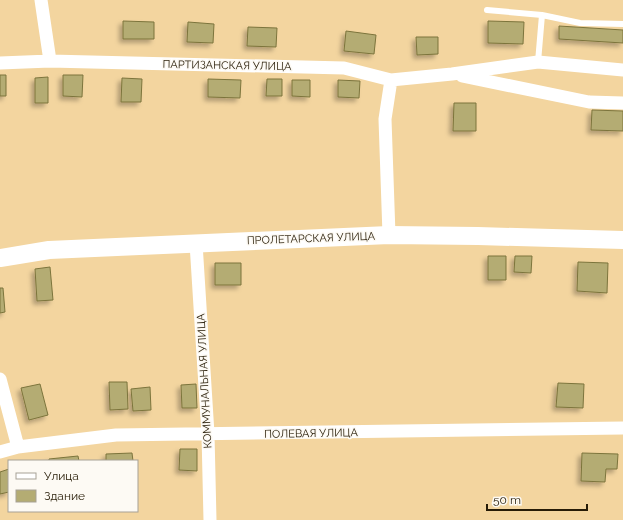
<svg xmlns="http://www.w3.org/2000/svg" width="623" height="520" font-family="Raleway,sans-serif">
<defs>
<filter id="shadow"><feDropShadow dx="-3.5" dy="3.5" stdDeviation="2" flood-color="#0004"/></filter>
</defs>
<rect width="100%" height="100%" fill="#f3d59f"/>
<path fill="#b4ac73" stroke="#7c743c" filter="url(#shadow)" d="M 123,21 L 154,22 L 154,39 L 123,39 Z
M 488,21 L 524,22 L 523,44 L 488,43 Z
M 188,22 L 214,24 L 213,43 L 187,42 Z
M 559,26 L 623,30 L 623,43 L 559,39 Z
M 248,27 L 277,28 L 276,47 L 247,46 Z
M 346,31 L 376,35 L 374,54 L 344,51 Z
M 416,37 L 438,37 L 438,54 L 417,55 Z
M 0,75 L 6,75 L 6,96 L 0,96 Z
M 63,75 L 83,75 L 82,97 L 63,96 Z
M 48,77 L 48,103 L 35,103 L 35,78 Z
M 122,78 L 142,79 L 141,102 L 121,102 Z
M 208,79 L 241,80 L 240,98 L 208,97 Z
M 267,79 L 282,79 L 282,96 L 266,96 Z
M 292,80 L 310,80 L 310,97 L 292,96 Z
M 338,80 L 360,81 L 359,98 L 338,97 Z
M 454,103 L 476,103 L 476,131 L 453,131 Z
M 592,110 L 623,111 L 623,131 L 591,130 Z
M 488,256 L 506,256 L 506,280 L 488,280 Z
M 515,256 L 532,256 L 531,273 L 514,272 Z
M 578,262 L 608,263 L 607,293 L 577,291 Z
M 215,263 L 241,263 L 241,285 L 215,285 Z
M 50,267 L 53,300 L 37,301 L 35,269 Z
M 0,288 L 3,288 L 5,312 L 0,313 Z
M 109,382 L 127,382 L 128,409 L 110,410 Z
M 558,383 L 584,384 L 583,408 L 556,407 Z
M 40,384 L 48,415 L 29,420 L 21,388 Z
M 196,384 L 197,408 L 182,408 L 181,385 Z
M 150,387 L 151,410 L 133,411 L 131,389 Z
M 180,449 L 197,449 L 197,471 L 179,470 Z
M 132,453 L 133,461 L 106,461 L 106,454 Z
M 582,453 L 618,454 L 617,469 L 606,469 L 605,482 L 581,481 Z
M 78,456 L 79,461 L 49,461 L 49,459 Z
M 9,469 L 9,492 L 0,494 L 0,472 Z"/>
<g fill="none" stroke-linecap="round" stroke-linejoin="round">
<path stroke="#fff" stroke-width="6" d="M 487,10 L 542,15 L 580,23 L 623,24
M 538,62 L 542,15"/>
<path stroke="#fff" stroke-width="13" d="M 41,0 L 50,61
M 0,63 L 50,61 L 344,68 L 391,80 L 452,74 L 538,62 L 623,70
M 462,76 L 589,102 L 623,103
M 389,235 L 385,119 L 391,80
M 196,243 L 208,434 L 210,520
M 0,379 L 18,447
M 0,452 L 18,447 L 116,435 L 623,428"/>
<path stroke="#fff" stroke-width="18" d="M 0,258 L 49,250 L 389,235 L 478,236 L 623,240"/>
</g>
<g text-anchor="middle" stroke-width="3" stroke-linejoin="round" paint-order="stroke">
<g font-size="11" fill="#261b06" stroke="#fdfaf4">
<text transform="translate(227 65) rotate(1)" y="4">ПАРТИЗАНСКАЯ УЛИЦА</text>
<text transform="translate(311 238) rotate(-2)" y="4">ПРОЛЕТАРСКАЯ УЛИЦА</text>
<text transform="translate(204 381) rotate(-93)" y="4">КОММУНАЛЬНАЯ УЛИЦА</text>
<text transform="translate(311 433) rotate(-1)" y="4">ПОЛЕВАЯ УЛИЦА</text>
</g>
</g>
<rect x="8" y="460" width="130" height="52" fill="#fdfaf4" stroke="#a7a195"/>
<rect x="16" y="473" width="20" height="6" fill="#ffffff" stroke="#a7a195"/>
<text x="44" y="480" font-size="12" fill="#261b06">Улица</text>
<rect x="16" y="490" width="20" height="12" fill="#b4ac73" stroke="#a7a195"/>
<text x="44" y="500" font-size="12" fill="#261b06">Здание</text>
<path d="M487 504v6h100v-6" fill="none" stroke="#261b06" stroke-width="2"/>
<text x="493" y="504" font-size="12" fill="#261b06" stroke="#fdfaf4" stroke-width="3" paint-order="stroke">50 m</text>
</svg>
